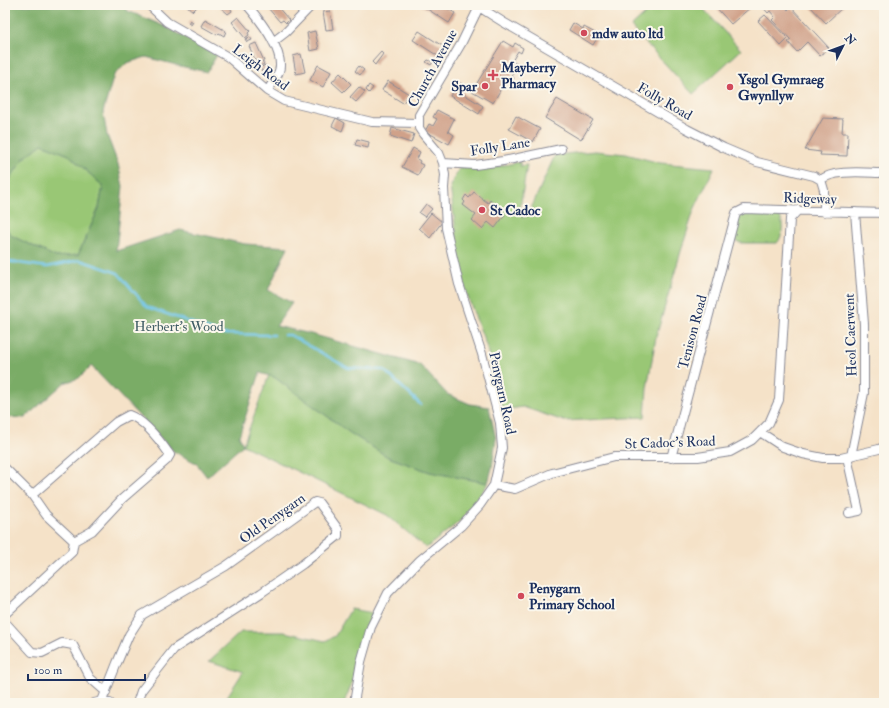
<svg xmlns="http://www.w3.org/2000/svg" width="889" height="708" font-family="'IM FELL Double Pica',serif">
<rect width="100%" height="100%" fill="#fbf7ec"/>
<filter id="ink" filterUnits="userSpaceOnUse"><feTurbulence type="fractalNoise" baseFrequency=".025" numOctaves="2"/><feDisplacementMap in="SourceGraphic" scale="8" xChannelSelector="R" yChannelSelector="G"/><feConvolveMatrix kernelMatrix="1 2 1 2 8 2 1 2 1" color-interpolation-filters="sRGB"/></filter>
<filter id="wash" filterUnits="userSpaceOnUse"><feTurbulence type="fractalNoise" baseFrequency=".012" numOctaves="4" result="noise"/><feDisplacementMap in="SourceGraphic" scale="16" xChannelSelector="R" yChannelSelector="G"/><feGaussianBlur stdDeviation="0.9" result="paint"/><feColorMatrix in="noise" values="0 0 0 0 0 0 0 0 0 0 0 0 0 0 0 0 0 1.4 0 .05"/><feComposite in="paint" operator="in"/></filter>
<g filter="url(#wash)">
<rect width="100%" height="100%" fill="#f5e2c8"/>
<path fill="#99c775" stroke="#5a7b6a" d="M 655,5 L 700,5 L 741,50 L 693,94 L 631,27 Z
M 42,144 L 69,155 L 103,186 L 99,208 L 78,255 L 56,257 L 12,236 L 5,227 L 5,186 L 24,158 Z
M 595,151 L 626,154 L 660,163 L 714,168 L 694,210 L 681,251 L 656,337 L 647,388 L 645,417 L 564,421 L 523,407 L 503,410 L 486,345 L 466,292 L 455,245 L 456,232 L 450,186 L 460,167 L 494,167 L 520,162 L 520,166 L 527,165 L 520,208 L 523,218 L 528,215 L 555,155 Z
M 747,213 L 777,214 C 785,219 783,237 777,243 L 740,243 L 735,240 L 733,235 C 736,225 735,216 747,213 Z
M 269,375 L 274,377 L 350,433 L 388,457 L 430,472 L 488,483 L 476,501 L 460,521 L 426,548 L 387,515 L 243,445 Z
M 351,609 L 373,613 L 357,650 L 352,683 L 344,703 L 223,703 L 243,672 L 209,661 L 241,632 L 284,632 L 325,641 L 335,636 Z"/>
<path fill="#7aac66" stroke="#4a6e62" d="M 5,5 L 120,5 L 128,11 L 164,26 L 217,55 L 207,72 L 180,66 L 146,57 L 127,63 L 114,75 L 103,112 L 107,135 L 118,164 L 123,186 L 116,251 L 180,230 L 245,244 L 288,247 L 268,290 L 292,303 L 276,326 L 311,334 L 420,365 L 447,394 L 470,404 L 489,407 L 496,439 L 492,468 L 488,483 L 430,472 L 388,457 L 350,433 L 274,377 L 260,373 L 239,436 L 243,445 L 207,477 L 196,463 L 173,451 L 91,366 L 79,378 L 64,383 L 25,418 L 6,417 L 5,227 L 12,236 L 56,257 L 78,255 L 99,208 L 103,186 L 69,155 L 42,144 L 24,158 L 5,186 Z"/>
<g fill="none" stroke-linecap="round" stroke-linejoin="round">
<path stroke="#6bc3e8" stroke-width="2.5" d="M 5,261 L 47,267 L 80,260 L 118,273 L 147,307 L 223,334 L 274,335
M 284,335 L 290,335 L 348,368 L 384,370 L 421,405"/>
</g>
<g id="blocks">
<path fill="#d0a189" d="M 186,5 L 199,5 L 193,11 Z
M 218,5 L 229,5 L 232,11 L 228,14 Z
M 271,5 L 276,5 L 289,20 L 286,23 L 283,20 L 280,22 L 268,8 Z
M 421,5 L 442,5 L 455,13 L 449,23 Z
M 714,5 L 749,5 L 751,7 L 731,24 Z
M 761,5 L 784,5 L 788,10 L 791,7 L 829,48 L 820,56 L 807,42 L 797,52 L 788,42 L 791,40 L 772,20 L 775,17 L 770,11 L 768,13 Z
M 809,5 L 845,5 L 826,23 Z
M 330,11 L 333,29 L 326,30 L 323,12 Z
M 765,15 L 788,39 L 781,46 L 758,21 Z
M 238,17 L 250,31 L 248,33 L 249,35 L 245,38 L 232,22 Z
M 205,19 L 226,31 L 224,36 L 219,33 L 217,35 L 201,26 Z
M 190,20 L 193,22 L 191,25 L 188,23 Z
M 573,23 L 583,29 L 584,27 L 599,35 L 593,45 L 569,30 Z
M 315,31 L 319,49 L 310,51 L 307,33 Z
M 419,31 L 444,47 L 438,56 L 413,40 Z
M 250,37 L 252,40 L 247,42 L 245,39 Z
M 503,41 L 513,47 L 515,43 L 523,48 L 521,53 L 518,51 L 512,61 L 517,64 L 511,76 L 514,78 L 510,84 L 507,81 L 503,88 L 502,87 L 493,103 L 472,91 Z
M 256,43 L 264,61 L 262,61 L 264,64 L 260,66 L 259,63 L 257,64 L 249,46 Z
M 381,52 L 383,54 L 375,65 L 372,62 Z
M 301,54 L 305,72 L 296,74 L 293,56 Z
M 428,60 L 433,62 L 431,65 L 426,62 Z
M 265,65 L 267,69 L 262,71 L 260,68 Z
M 318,65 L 331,72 L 323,87 L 310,80 Z
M 359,66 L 364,70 L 360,75 L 355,71 Z
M 340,73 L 351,84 L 343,92 L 332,82 Z
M 388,81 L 409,94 L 403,103 L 382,90 Z
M 458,82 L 466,86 L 462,93 L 483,106 L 479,114 L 450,96 Z
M 369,85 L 373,88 L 369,93 L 366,90 Z
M 359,87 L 365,92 L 356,102 L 350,97 Z
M 557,99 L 593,120 L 581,140 L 545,118 Z
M 437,110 L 454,119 L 448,131 L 454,135 L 449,144 L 425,131 L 429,124 L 433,126 L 437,119 L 433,117 Z
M 516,116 L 540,129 L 533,142 L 509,129 Z
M 336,118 L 345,123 L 342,131 L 332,126 Z
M 823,118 L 843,119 L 842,133 L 848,133 L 847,156 L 820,155 L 821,152 L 805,150 Z
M 392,128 L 414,134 L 411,143 L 390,136 Z
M 357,139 L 369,142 L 368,148 L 355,145 Z
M 413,148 L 420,152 L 417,159 L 420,161 L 419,163 L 423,165 L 418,175 L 402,167 Z
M 474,192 L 488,203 L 490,200 L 505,215 L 495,228 L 488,222 L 482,229 L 472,220 L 476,215 L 463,205 L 465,202 L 463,200 L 466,195 L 469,198 Z
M 426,204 L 432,209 L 425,217 L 419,213 Z
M 431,213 L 442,222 L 430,238 L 419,228 Z"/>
</g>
</g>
<g filter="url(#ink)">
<use href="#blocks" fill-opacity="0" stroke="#888893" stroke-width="1"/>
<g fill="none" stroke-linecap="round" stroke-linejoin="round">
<g stroke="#888893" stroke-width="10">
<path id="minor" d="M 149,5 L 167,22 L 228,57 L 267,91 L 284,101 L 372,122 L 418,123
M 247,5 C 259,19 281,46 280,66 C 280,74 272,84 267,91
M 476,5 L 503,22 L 687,129 L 724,148 L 757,162 L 814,176 L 821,180 L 824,190 L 824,212
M 273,42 L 286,32 L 312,5
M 443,163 L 475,165 L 503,161 L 561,149
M 821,180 C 833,169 867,173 884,173
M 760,432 L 783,447 L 803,454 L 823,458 L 841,458 L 879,449 L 884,447
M 851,456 L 864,393 L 864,324 L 855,212
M 847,457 L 859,511 L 849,513
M 671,458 L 736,213 L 744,209 L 884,213
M 5,468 L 32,495
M 494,485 L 515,489 L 552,473 L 614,457 L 698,457 L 730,452 L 752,440 L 769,423 L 779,400 L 790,219 L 798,210
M 5,614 L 72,552 L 74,541 L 92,531 L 122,499 L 167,460 L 170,455 C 161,442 144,420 129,415 L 116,422 L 32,495 L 46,515 L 74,541
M 5,622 L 32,652 L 42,653 L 62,643 L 73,645 L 90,678 L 106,692
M 102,701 L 117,663 L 129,635 L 142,615 L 226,566 L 315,502 L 319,503 L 338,529 L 338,536 L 303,564 L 261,593 L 174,649 L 141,691 L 137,703
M 94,703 L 102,701 L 110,703
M 354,703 L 361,662 L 371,627 L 388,593 L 420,560 L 461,526 L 480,505 L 494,485 L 502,448 L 500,423 L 482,354 L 459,284 L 446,228 L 444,188 L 445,175 L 443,163 L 439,153 L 423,134 L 419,128 L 419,115 L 461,44 L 480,5"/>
</g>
<use href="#minor" stroke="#fff" stroke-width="8"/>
</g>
</g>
<g fill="#d1495b" stroke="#fbf7ec" stroke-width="1.5">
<circle cx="584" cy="33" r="4"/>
<path d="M491 69h4v4h4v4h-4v4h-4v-4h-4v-4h4z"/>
<circle cx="485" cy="86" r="4"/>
<circle cx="730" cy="87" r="4"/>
<circle cx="482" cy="210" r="4"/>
<circle cx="521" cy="596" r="4"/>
</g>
<g text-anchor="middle" stroke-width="4" stroke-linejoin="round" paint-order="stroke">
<g font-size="14" font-weight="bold" fill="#1b2f5e" stroke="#fbf7ec" text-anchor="start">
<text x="592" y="38">mdw auto ltd</text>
<text x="501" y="72">Mayberry<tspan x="501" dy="16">Pharmacy</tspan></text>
<text x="738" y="84">Ysgol Gymraeg<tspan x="738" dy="16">Gwynllyw</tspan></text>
<text x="477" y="91" text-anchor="end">Spar</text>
<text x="490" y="215">St Cadoc</text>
<text x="529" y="593">Penygarn<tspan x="529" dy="16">Primary School</tspan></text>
</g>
<g font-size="14" fill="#1b2f5e" stroke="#fbf7ec">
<text transform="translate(261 67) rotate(37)" y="5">Leigh Road</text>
<text transform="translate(432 68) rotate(-61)" y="5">Church Avenue</text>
<text transform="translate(665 101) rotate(30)" y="5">Folly Road</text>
<text transform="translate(500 146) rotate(-9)" y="5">Folly Lane</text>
<text transform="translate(810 198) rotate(2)" y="5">Ridgeway</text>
<text transform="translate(692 332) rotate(-75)" y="5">Tenison Road</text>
<text transform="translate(850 335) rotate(-92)" y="5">Heol Caerwent</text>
<text transform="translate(503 393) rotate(78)" y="5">Penygarn Road</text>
<text transform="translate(670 442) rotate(-2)" y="5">St Cadoc's Road</text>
<text transform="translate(272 518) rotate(-35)" y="5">Old Penygarn</text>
</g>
<g font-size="14" fill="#415d65" stroke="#fbf7ec">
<text x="179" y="331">Herbert's Wood</text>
</g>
</g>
<rect width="889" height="708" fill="none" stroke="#fbf7ec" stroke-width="20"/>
<g transform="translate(843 46) rotate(48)" stroke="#fbf7ec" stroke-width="3" paint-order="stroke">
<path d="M0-3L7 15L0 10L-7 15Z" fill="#1b2f5e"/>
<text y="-6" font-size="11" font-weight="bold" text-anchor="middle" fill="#1b2f5e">N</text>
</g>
<path d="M28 674v6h117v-6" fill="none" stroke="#1b2f5e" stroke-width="2"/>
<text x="34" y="674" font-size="12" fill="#1b2f5e" stroke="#fbf7ec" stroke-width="3" paint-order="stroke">100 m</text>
</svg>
